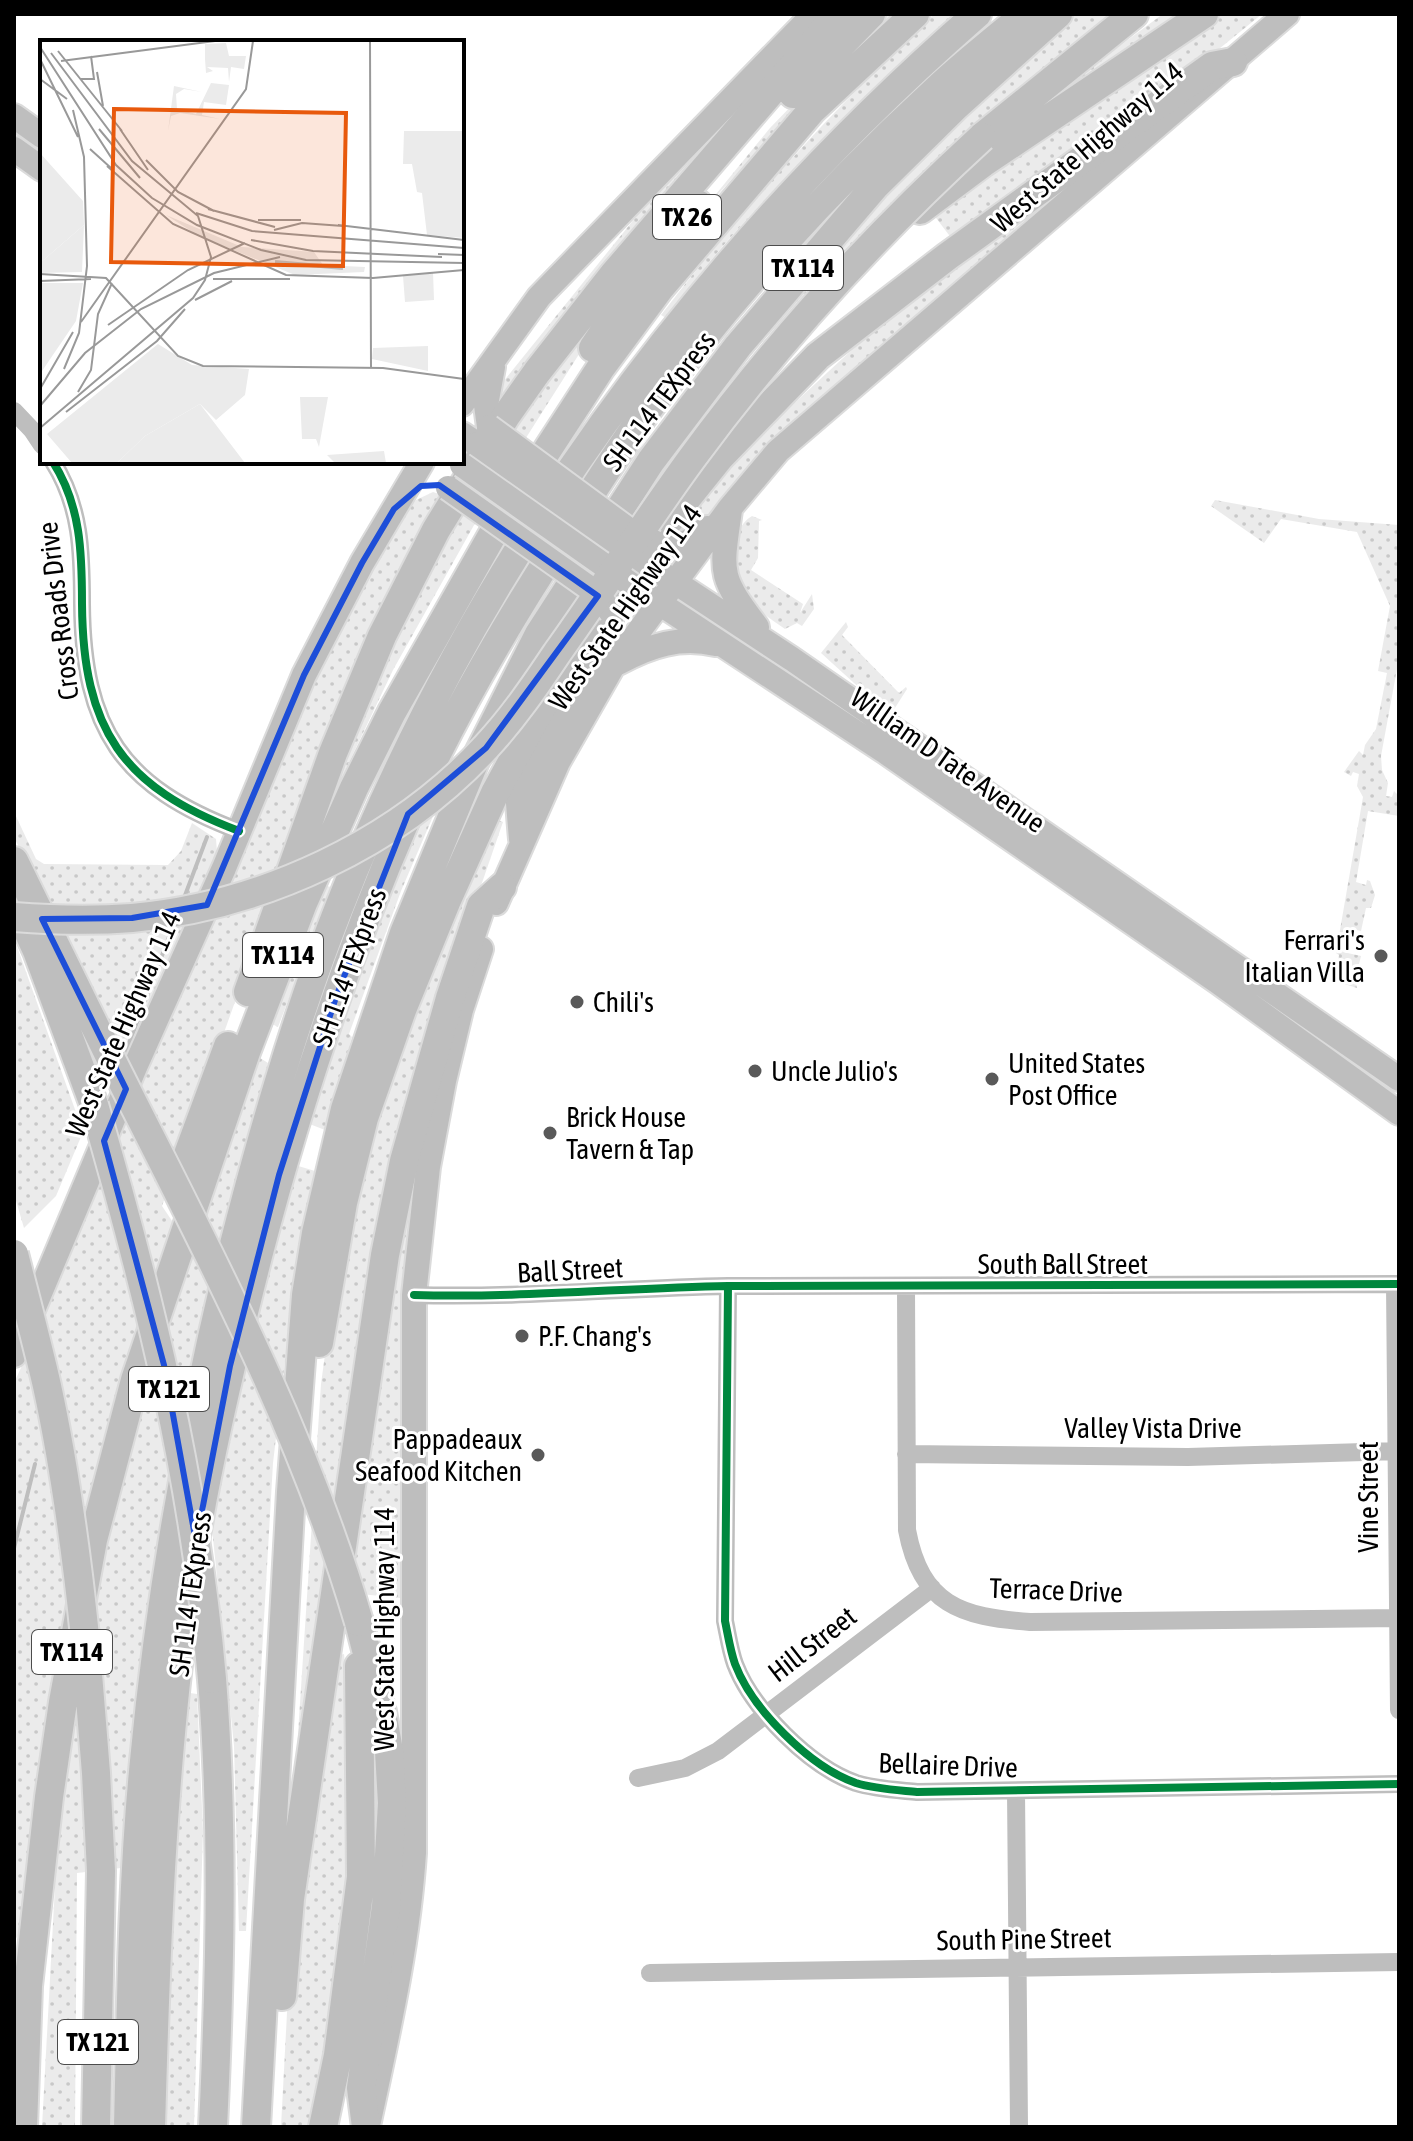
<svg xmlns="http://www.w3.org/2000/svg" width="1413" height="2141" font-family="'Asap Condensed',sans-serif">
<defs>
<pattern id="grass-dots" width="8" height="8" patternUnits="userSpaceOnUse" patternTransform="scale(2)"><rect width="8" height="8" fill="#ebebeb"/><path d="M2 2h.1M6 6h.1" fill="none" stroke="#c8c8c8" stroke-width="1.8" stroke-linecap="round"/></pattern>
</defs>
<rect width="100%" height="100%" fill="#fff"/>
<path fill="url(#grass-dots)" d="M 880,14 L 892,14 L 825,78 L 699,215 L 770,128 Z
M 934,14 L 954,14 C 874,88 795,164 723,246 C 703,269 685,294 666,318 L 661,315 C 744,207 835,107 934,14 Z
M 1075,14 L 1114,14 L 818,286 L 767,336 L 772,325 C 867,216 964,107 1075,14 Z
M 1163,14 L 1188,14 L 1005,141 L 1044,101 Z
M 1219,14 L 1262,14 L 1171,88 L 952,239 L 930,210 Z
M 784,56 L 498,413 L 496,397 L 503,382 L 660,187 Z
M 1080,179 L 720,507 L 680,537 L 675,533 L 748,446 L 909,297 Z
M 600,302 L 607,310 L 524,441 L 510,427 Z
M 433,492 L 442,495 L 300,820 L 162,1206 L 191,1249 L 257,1056 L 268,1063 L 205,1307 L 153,1569 L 121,1868 L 77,1873 L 75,2127 L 42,2127 L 55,1886 L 14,1941 L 14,1383 L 47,1311 L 149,1056 L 323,656 L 402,513 L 416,500 Z
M 1215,500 L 1319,519 L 1399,525 L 1399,658 L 1381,756 L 1382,770 L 1388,783 L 1386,796 L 1392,797 L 1394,791 L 1399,796 L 1399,816 L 1368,811 L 1356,882 L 1366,885 L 1367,880 L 1370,881 L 1375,895 L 1371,908 L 1366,908 L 1361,931 L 1347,928 L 1343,952 L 1361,956 L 1358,968 L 1347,965 L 1344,976 L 1356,979 L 1357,988 L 1335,981 L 1339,955 L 1336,953 L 1363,797 L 1357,786 L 1359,774 L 1353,772 L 1351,776 L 1344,772 L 1359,751 L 1363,755 L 1365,745 L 1376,729 L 1387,673 L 1378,671 L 1390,606 L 1357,532 L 1281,519 L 1264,543 L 1211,506 Z
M 459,505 L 478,518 L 393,670 L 334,794 L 329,793 L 353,724 Z
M 752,516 L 762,520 L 759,521 L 758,558 L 751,570 L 803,604 L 800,613 L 812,594 L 814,609 L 802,626 L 797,623 L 785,629 C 775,622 763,615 755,605 C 747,596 735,578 732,567 C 728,550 738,524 752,516 Z
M 846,622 L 848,627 L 842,635 L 899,693 L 906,687 L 907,689 L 893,711 L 865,693 L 821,653 Z
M 437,807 L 401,891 L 349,1034 L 352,1037 L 325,1130 L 307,1123 L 347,1008 L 393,889 L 425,816 Z
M 14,812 L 36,859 L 44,864 L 168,865 L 181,851 L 192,823 L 216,839 L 217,852 L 201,893 C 149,904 100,907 47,905 L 14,837 Z
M 498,820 L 503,822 L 436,1016 L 295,1779 L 321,1384 L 334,1288 L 351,1205 L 420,986 Z
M 326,886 L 332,887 L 278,1027 L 270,1023 Z
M 190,920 L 127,1065 L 60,930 Z
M 14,938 L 83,1132 L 56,1196 L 24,1228 L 14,1194 Z
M 295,1165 L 315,1171 L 294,1285 L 273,1463 L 246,1931 L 239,1931 L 234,1746 L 212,1528 L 259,1305 Z
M 405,1190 L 411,1190 L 402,1295 L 400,1598 L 341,1592 Z
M 344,1654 L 351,1724 L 354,1869 L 314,2127 L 281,2127 L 289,1975 L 336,1656 Z
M 190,1693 L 197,1694 L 203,1831 L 194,2127 L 164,2127 L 178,1794 Z"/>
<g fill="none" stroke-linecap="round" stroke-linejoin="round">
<path stroke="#bebebe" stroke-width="4" d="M 184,898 L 207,837
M 137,973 L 143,985 L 149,990
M 125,1054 L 175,921
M 14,1548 L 35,1464"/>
<g stroke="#dbdbdb" stroke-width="28">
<path id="major" d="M 14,116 L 42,136
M 14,149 L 42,169
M 462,404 L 539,297 L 814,14
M 489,427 L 486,405 L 493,367
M 462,434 L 477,444
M 730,510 C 721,574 718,575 757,627
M 656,543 C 681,547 687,545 707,528
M 646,563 L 792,659 L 1399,1079
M 647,595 L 884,751 L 1218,982 L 1399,1113
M 618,663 C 651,645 680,636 716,644
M 521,839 L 518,803 L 536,762 L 611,630 L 611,612
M 496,903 L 558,762 L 613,666 L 730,508 L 778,451 L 1287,14
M 14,1355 L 135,1067 L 224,868 L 304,675 L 362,563 L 422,462
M 369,2121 C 388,2032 408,1944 414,1853 L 414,1295 L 428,1167 L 444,1081 L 461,1010 L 481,949"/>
</g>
<g stroke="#dbdbdb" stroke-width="32">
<path id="highway" d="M 793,94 L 871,14
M 982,137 L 1134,14
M 920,210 L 983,163 L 1204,14
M 593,348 L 639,280 L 698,204
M 14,861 L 111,1059
M 26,927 L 37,951 L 94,1105
M 248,992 L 333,753 L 382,636 L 436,530 L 506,416 L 537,372 L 614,274 L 838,14
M 192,1197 L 187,1157 L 228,1046
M 319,1343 L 343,1203 L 364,1118 L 402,1010 L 447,900 L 495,793 L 540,710 L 599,618 L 667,523 L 720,457 L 818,356 L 948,256 L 1212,66 L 1233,62
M 359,1622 L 382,1712 L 389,1751 L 392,1803 L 386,1906 L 361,2088 L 366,2127
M 85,1637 L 96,1773 L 101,1871 L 96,2127
M 212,1679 C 224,1829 220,1977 213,2127
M 282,1996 L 290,1899 L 385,1255 L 404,1161 L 450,998 L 481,906 L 502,887
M 23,2127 L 28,1986 L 49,1797 L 63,1702 L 93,1540 L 135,1380 L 246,1052 L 303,903 L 354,788 L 392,712 L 494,532 L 600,369 L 660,288 L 812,110 L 915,14
M 128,2127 C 131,2005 132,1883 144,1761 C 160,1592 190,1425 230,1260 C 260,1142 293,1024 338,910 C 473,563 698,258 977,14
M 151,2127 C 156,1949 162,1771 187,1593 C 203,1480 230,1367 258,1256 C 297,1106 345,959 407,817 C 450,720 505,626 563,537 C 591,494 618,450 649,408 C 732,295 832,186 935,91 C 964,64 995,39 1026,14
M 256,2127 L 291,1492 L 306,1295 L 316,1233 L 345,1109 L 404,933 L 475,761 L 539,634 L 651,461 L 738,346 L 876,185 L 956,106 L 1058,14
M 323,2127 L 338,2055 L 361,1877 L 359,1666"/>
</g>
<path stroke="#bebebe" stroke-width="18" d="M 14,411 L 32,430 L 42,445
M 53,462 C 81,506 82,553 82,604 C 83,729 122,787 239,831
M 1395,1284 L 1399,1710
M 728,1286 L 725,1621 C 728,1635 730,1650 735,1664 C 752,1709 810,1767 856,1783 C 875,1789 897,1790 917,1792 L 1399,1784
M 906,1286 L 907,1530 C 921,1605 961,1617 1030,1622 L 1399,1618
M 414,1295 C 519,1298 623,1288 728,1286 L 1399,1284
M 906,1454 L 1188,1457 L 1399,1451
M 638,1778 L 685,1768 L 718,1751 L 932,1588
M 1016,1791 L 1019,2127
M 650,1973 L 1399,1962"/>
<use href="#major" stroke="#bebebe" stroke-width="24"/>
<use href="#highway" stroke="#bebebe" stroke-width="28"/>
<g stroke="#dbdbdb" stroke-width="28" stroke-linecap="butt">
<path id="major-bridge" d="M 489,427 L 633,533 L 656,543
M 477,444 L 646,563
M 462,465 L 632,585
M 448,488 L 595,592 L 611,612"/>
</g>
<g stroke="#dbdbdb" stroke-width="32" stroke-linecap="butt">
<path id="highway-bridge" d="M 14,917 C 53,920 93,921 132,918 C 262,906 397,844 486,747 C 513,718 535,686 557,653 C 603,589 645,522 692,458 C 778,341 875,235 982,137
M 111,1059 C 203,1243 301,1423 359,1622
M 94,1105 C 149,1294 195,1483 212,1679
M 14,1254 C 25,1298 37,1342 47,1386 C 65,1468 76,1552 85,1636"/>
</g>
<use href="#major-bridge" stroke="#bebebe" stroke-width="24"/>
<use href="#highway-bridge" stroke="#bebebe" stroke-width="28"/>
<g stroke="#fff" stroke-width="13">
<path id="cycleway" d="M 53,462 C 81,506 82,553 82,604 C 83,729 122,787 239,831
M 728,1286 L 725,1621 C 728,1635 730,1650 735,1664 C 752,1709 810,1767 856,1783 C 875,1789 897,1790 917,1792 L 1399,1784
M 414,1295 C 519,1298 623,1288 728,1286 L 1399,1284"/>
</g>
<use href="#cycleway" stroke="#00873e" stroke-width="8"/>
</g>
<path fill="none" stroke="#1d4ed8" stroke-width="6" stroke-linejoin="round" d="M 439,485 L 598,596 L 486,748 L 408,814 L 336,997 L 279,1175 L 230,1366 L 196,1542 L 164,1365 L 104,1141 L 126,1089 L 42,919 L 132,918 L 207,905 L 304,675 L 362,563 L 394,509 L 421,486 Z"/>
<g fill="#595959" stroke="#fff" stroke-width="3">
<circle cx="1381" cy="956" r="8"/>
<circle cx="577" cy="1002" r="8"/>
<circle cx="755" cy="1071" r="8"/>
<circle cx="992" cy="1079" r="8"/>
<circle cx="550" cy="1133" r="8"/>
<circle cx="522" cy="1336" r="8"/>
<circle cx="538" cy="1455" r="8"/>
</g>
<g text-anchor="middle" stroke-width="6" stroke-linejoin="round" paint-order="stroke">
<g fill="#fff" stroke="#4c4c4c" stroke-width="2">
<rect x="653" y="195" width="68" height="44" rx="6"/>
<rect x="763" y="246" width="80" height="44" rx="6"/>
<rect x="243" y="933" width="80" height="44" rx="6"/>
<rect x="129" y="1367" width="80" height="44" rx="6"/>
<rect x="32" y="1630" width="80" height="44" rx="6"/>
<rect x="58" y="2020" width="80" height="44" rx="6"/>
</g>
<g font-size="26" font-weight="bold" fill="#000">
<text x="687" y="226">TX 26</text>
<text x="803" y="277">TX 114</text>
<text x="283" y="964">TX 114</text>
<text x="169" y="1398">TX 121</text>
<text x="72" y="1661">TX 114</text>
<text x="98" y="2051">TX 121</text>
</g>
<g font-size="28" fill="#000" stroke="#fff">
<text transform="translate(1087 147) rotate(-41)" y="10">West State Highway 114</text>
<text transform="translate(659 401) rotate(-53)" y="10">SH 114 TEXpress</text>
<text transform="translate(625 607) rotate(-55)" y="10">West State Highway 114</text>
<text transform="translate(58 611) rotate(-97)" y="10">Cross Roads Drive</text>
<text transform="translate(948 760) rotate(35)" y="10">William D Tate Avenue</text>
<text transform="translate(349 967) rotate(-70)" y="10">SH 114 TEXpress</text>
<text transform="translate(123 1024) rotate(-66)" y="10">West State Highway 114</text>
<text x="1063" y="1274">South Ball Street</text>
<text transform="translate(570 1270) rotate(-3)" y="10">Ball Street</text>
<text x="1153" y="1438">Valley Vista Drive</text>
<text transform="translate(1368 1497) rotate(-90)" y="10">Vine Street</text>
<text transform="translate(1056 1590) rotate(2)" y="10">Terrace Drive</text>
<text transform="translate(190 1594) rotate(-82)" y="10">SH 114 TEXpress</text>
<text transform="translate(384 1629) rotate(-90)" y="10">West State Highway 114</text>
<text transform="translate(812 1644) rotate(-38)" y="10">Hill Street</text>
<text transform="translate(948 1765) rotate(2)" y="10">Bellaire Drive</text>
<text transform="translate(1024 1939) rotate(-1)" y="10">South Pine Street</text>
</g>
<g font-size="28" fill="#000" stroke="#fff" text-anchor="start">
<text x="1365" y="950" text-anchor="end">Ferrari's<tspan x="1365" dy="32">Italian Villa</tspan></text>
<text x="593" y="1012">Chili's</text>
<text x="1008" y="1073">United States<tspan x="1008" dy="32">Post Office</tspan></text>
<text x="771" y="1081">Uncle Julio's</text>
<text x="566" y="1127">Brick House<tspan x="566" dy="32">Tavern &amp; Tap</tspan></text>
<text x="538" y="1346">P.F. Chang's</text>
<text x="522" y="1449" text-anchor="end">Pappadeaux<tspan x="522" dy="32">Seafood Kitchen</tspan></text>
</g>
</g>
<g transform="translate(40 40)">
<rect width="424" height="424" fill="#fff"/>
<path d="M 186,3 L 189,16 L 206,16 L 204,29 L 191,27 L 189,42 L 188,28 L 167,27 L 173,31 L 166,33 L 165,19 L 165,4 ZM 424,41 L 424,198 L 387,195 L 382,153 L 377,152 L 372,124 L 363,124 L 364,91 L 423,91 ZM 171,43 L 189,45 L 186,65 L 164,62 L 162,75 L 180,79 L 140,73 L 131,76 L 128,91 L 134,46 L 162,52 L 144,49 L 136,54 L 137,69 L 156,74 ZM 0,113 L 43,161 L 44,185 L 0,223 ZM 126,175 L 202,207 L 274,212 L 283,225 L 325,227 L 324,232 L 255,235 L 159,196 ZM 393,232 L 394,260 L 365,262 L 363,236 ZM 0,243 L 43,243 L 36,281 L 0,334 ZM 388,306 L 388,331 L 332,319 L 333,308 ZM 260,357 L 288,357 L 279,407 L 276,399 L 262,399 ZM 160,364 L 205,423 L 77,423 L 105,396 Z" fill="#ebebeb"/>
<path d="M 44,185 L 42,232 L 0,233 L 0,223 ZM 118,304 L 152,325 L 209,329 L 205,355 L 176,380 L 160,364 L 105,396 L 77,423 L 32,423 L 7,394 ZM 344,411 L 346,423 L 295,423 L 287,415 Z" fill="#ebebeb"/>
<path fill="none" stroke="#bebebe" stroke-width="4" d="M 235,222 L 303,228"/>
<path fill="none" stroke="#999" stroke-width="2" d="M 330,1 L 331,328M 0,7 L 76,125 L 112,158 L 157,185 L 221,210 L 266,220 L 424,223M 18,11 L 82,91M 0,19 L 38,97M 21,21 L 175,1M 57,32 L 63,66M 0,39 L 27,59M 41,39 L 54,39 L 51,16M 59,89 L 100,138M 80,89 L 108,130M 50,109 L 71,128M 106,120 L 138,152 L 174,171M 67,126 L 133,184 L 246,235 L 333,238 L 424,230M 168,169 L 235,187M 156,173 L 212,191 L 424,208M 218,180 L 261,180M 298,185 L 424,200M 234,190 L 262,183 L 303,186M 211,200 L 273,211 L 402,217M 398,214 L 424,215M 0,234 L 66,238 L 138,316 L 163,326 L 343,328 L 424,339M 173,239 L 250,239M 0,241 L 51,239M 155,260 L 192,241M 41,282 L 206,49 L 213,1M 68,285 L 148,230 L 205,203M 24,329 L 39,293 L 47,226 L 44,117 L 33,70M 0,349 L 33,292M 38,352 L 51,330 L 58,274 L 72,243M 0,366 L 45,313 L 101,269 L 174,233 L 240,217M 26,372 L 117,301 L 145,269M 0,388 L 153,258 L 165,240 L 171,217 L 158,176 L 92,121 L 11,13"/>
<path fill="#e8590c" fill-opacity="0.15" stroke="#e8590c" stroke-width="4" d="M 74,69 L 306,73 L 303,226 L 71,222 Z"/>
<rect width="424" height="424" fill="none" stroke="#000" stroke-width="4"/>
</g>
<rect width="1413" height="2141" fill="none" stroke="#000000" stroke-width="32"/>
</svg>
